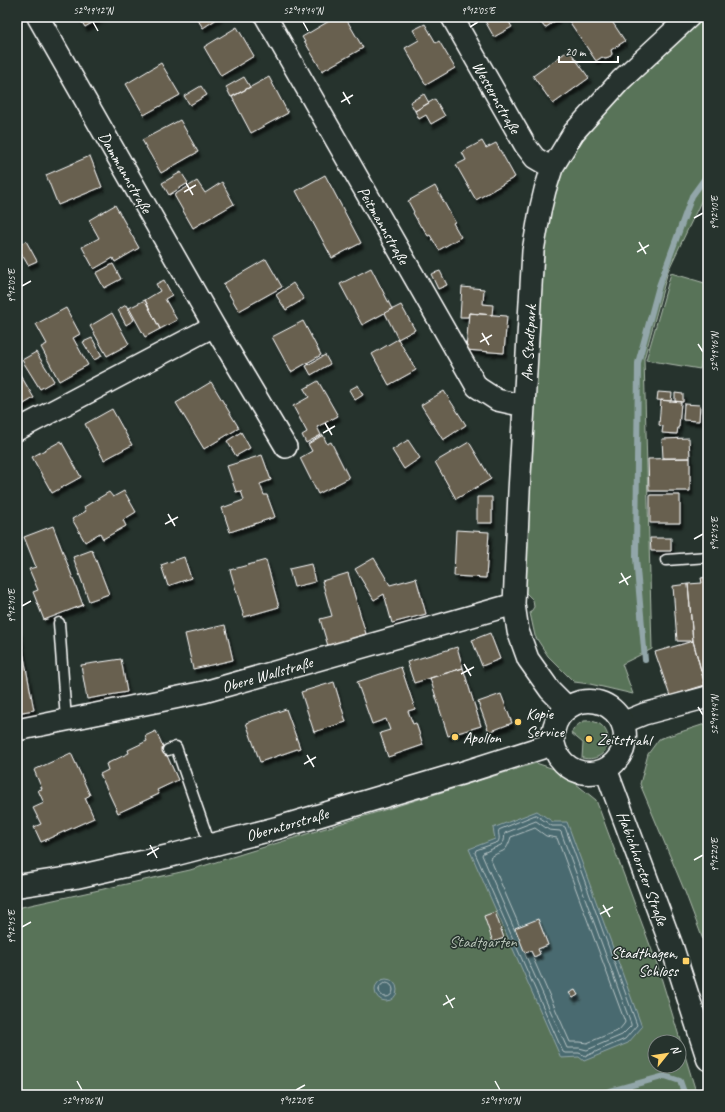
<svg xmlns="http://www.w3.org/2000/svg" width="725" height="1112" font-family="Caveat,sans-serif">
<defs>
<filter id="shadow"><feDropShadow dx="2.5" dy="4.5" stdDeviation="1" flood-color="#0009"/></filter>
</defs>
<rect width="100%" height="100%" fill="#26332d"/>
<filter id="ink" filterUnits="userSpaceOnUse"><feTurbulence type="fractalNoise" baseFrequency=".025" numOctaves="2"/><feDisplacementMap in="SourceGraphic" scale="8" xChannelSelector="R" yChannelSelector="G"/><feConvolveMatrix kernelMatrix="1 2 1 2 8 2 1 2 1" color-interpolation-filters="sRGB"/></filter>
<g filter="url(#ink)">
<path fill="#597359" stroke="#acb9ac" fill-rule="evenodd" d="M 706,17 L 708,17 L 708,189 L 706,191 L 668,271 L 644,359 L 652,649 L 622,664 L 633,694 L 590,684 L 574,682 L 548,656 L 535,636 L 530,613 L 534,607 L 533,600 L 523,590 L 545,238 L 558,176 L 572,153 L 593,128 L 637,80 Z
M 671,273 L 708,284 L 708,327 L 700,369 L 646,360 Z
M 584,721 C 618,718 615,765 582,758 L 583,743 L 571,733 C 575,727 578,724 584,721 Z
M 708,723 L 708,953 L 685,892 L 640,784 L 648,754 L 659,739 Z
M 536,763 L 560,771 L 596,800 L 657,964 L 697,1095 L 17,1095 L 17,908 L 190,870 ZM 655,1042 L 679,1042 L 679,1066 L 655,1066 Z"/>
<path fill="#496a6f" stroke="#92a6a9" d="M 537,811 L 553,822 L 567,822 L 642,1027 L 628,1043 L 584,1061 L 579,1057 L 561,1058 L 469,849 L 495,839 L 493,828 Z
M375 990a11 11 0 1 1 22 0a11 11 0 1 1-22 0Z"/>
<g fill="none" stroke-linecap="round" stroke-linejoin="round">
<path stroke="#b6c3c5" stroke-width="1" d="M 536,815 L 552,826 L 563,826 L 565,827 L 637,1025 L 625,1039 L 586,1056 L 579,1053 L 565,1053 L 563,1052 L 475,853 L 476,850 L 498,842 C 501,837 497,833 499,830 Z
M 519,925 L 490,858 C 503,848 505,856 511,837 L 535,828 L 546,836 L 557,838 L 625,1022 L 624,1024 L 619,1030 L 587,1043 L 580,1042 L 570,1042 L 533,958
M 515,931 L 482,855 L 483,853 L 501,845 L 504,841 L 505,833 L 536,821 L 549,830 L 560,831 L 561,832 L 631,1024 L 631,1026 L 622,1035 L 587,1050 L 579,1048 L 567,1048 L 525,954
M379 990a7 7 0 1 1 14 0a7 7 0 1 1-14 0Z"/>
<path stroke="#92a6a9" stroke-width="6" d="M 645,660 L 636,558 L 638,363 L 659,286 L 692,196 L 708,174
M 596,1095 L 665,1076 L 680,1081 L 685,1095"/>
</g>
<path fill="#676050" stroke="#fff" filter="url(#shadow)" d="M 79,17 L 102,17 L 85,27 Z
M 196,17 L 220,17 L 203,28 Z
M 336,17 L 345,17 L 363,48 L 322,71 L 302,37 Z
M 493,17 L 506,17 L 512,27 L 494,37 L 485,21 Z
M 537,17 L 556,17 L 558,19 L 545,28 Z
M 568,17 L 609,17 L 625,41 L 611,50 L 612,54 L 609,58 L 605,59 L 602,57 L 596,61 L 567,18 Z
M 425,24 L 436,43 L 439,41 L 455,68 L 426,85 L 405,48 L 419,40 L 413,30 Z
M 237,27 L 254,56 L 221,76 L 204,47 Z
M 569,50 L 589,78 L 553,104 L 533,76 Z
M 161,63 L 180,95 L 144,115 L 126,84 Z
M 244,77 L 250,87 L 231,97 L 226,87 Z
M 269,77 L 288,113 L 251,133 L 232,97 Z
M 201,86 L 207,95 L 190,105 L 184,96 Z
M 424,94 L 429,103 L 415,111 L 410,102 Z
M 435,99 L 445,116 L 431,124 L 426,115 L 419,119 L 415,111 Z
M 180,120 L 198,152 L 161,173 L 142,140 Z
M 482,141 L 486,148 L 496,143 L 515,177 L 476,200 L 456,165 L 466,160 L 462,152 Z
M 90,156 L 102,187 L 58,205 L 46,175 Z
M 181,172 L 188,183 L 169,195 L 162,183 Z
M 325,175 L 361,243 L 332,258 L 296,191 Z
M 197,181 L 205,193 L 222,182 L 234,204 L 193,228 L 174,195 Z
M 435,186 L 455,222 L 453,223 L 461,237 L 439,250 L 430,235 L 428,236 L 422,226 L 421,227 L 413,213 L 414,212 L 408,201 Z
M 115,205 L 139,248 L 115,262 L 113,258 L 94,269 L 82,247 L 99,238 L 89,220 Z
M 26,241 L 37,261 L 28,265 L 17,246 Z
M 266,259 L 282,287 L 239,311 L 223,284 Z
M 113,264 L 121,279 L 104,288 L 96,273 Z
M 371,268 L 392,309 L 362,325 L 340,284 Z
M 440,271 L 447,285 L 438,289 L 431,274 Z
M 164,280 L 172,295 L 165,299 L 177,320 L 160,329 L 145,300 L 160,291 L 156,284 Z
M 293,283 L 304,299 L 286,310 L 276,295 Z
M 462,287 L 484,289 L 483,304 L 493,305 L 492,315 L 469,313 L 468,317 L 460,317 Z
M 145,300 L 160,329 L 145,337 L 129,308 Z
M 126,305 L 134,320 L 126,325 L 118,310 Z
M 401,305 L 415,330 L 398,339 L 385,313 Z
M 66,308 L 80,334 L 73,338 L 88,365 L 59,381 L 41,347 L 47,344 L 36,324 Z
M 112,313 L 129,344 L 107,356 L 90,326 Z
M 469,313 L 507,316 L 504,353 L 466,350 Z
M 303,321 L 321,355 L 291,372 L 272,337 Z
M 92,338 L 102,356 L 94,360 L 83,342 Z
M 398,339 L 416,370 L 389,385 L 372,354 Z
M 36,352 L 54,381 L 40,389 L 22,360 Z
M 325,355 L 330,364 L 311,375 L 306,366 Z
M 17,371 L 18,371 L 34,398 L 17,408 Z
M 318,381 L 338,416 L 317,427 L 321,435 L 306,443 L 302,435 L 307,432 L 293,406 L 309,397 L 304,389 Z
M 211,382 L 239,428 L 204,449 L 176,403 Z
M 358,385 L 363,395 L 355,400 L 349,390 Z
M 444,391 L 466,425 L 443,440 L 421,405 Z
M 658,392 L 672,393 L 671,401 L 657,400 Z
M 675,393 L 683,394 L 683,402 L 675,401 Z
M 661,400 L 681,402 L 679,427 L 678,427 L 677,434 L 662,433 L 663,426 L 659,425 Z
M 684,404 L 700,405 L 699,421 L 683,420 Z
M 112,409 L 132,445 L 104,460 L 85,424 Z
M 241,432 L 250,448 L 236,456 L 227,441 Z
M 323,435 L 327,444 L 331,442 L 349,478 L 318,494 L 300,458 L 312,451 L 308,444 Z
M 689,438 L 690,458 L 663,458 L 662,439 Z
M 408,440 L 420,458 L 404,469 L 392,450 Z
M 61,441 L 81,477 L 52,493 L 32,457 Z
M 469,442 L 491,479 L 456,499 L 435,462 Z
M 262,455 L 271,480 L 260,484 L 264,495 L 267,495 L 275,517 L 230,532 L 222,508 L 244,500 L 241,491 L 236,492 L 227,466 Z
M 690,458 L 690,491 L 649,491 L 648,459 Z
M 124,491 L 136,512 L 123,520 L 126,526 L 103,539 L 100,533 L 85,542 L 72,519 L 86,511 L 84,507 L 109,492 L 113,497 Z
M 650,495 L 680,495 L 680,523 L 650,523 Z
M 477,497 L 492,497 L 492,523 L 477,523 Z
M 53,526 L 83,605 L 44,620 L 33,592 L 38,590 L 29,569 L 36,567 L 24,537 Z
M 456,530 L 489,532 L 486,578 L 454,576 Z
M 650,538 L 671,538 L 671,551 L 651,551 Z
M 92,550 L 109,594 L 89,601 L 73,557 Z
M 184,557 L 191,578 L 168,586 L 161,565 Z
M 374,558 L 390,585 L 416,578 L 426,614 L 392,623 L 384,594 L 374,600 L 355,569 Z
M 266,560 L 279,607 L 244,617 L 230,570 Z
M 311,564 L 315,582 L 294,587 L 289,569 Z
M 348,573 L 366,634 L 328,646 L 320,619 L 332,616 L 322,581 Z
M 708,577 L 708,684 L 705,685 L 693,641 L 688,584 L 702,583 L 701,578 Z
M 688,584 L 693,641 L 677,641 L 673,586 Z
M 225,625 L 233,660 L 193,669 L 185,634 Z
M 17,631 L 19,631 L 34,710 L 17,713 Z
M 490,633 L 500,659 L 482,666 L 472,640 Z
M 693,641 L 705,685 L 670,696 L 655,652 Z
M 457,647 L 463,668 L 414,683 L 407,662 Z
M 121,659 L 127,692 L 87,699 L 81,665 Z
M 401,667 L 415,709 L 408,711 L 413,724 L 416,723 L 423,745 L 388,757 L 380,733 L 390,730 L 386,719 L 372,724 L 357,682 Z
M 463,668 L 481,726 L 448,736 L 430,678 Z
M 334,682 L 346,722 L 314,732 L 301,692 Z
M 501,694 L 512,723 L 489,732 L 478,702 Z
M 286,709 L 300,748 L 260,762 L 246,723 Z
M 156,731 L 178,780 L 157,790 L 159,794 L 118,813 L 100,774 L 108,770 L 106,764 L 129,753 L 128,750 L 147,741 L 145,736 Z
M 71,753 L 90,795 L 85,798 L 94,818 L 41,842 L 34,827 L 41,824 L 33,808 L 44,803 L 38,790 L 42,789 L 34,770 Z
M 495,912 L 504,938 L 493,942 L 484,916 Z
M 538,919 L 548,945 L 538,949 L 540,954 L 534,957 L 531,951 L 525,953 L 515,928 Z
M 575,990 L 578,995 L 573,998 L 569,993 Z"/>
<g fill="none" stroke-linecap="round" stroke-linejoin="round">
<g stroke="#fff" stroke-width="13">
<path id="service" d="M 666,560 L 708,557
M 59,623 L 66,720
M 168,750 L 176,747 L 210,845"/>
</g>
<g stroke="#fff" stroke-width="24">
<path id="minor" d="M 266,17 L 477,387 L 497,400 L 524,406
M 452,17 L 525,145 L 535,158 L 552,168
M 214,326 L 286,447
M 17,430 L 214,326 L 38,17
M 568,708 L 550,690 L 528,659 L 518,631 L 514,604 L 519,492 L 533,251 L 540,211 L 545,190 L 552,168 L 574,132 L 621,80 L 689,17
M 622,723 L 644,714 L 708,697
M 17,730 L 204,692 L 514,604"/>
</g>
<g stroke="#fff" stroke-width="25">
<path id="secondary" d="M553 737a36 36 0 1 1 72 0a36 36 0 1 1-72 0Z
M 606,770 L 672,947 L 708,1059
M 17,886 L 76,877 L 169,856 L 277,828 L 462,773 L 553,744"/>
</g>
<use href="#service" stroke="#26332d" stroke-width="10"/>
<use href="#minor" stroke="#26332d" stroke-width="21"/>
<use href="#secondary" stroke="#26332d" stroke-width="22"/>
</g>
</g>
<path fill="none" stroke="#fff" stroke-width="1.5" d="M 93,22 L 98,31M 303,22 L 308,31M 470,27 L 478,22M 343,92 L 350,104M 341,102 L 353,95M 186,183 L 193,195M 184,192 L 196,185M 694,218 L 703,213M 639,242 L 646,254M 637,252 L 649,245M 22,286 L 31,281M 482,333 L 489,345M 480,342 L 492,335M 698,344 L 703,352M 325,423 L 332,435M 323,433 L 335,426M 168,514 L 175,526M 165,524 L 178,517M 694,539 L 703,534M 621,573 L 628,585M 619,583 L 631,576M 22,606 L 31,601M 464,664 L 471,676M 461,674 L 474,667M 698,707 L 703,715M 307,755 L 314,767M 304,764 L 316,757M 150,845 L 157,858M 147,855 L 159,848M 694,860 L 703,855M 603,905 L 610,917M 600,914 L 613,907M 22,927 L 31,922M 446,995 L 453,1008M 443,1005 L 455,998M 77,1081 L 82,1090M 495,1081 L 500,1090M 296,1090 L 305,1085"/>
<g fill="#ffd166" stroke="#26332d" stroke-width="1.5">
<circle cx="518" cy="722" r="4"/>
<circle cx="455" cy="737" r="4"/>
<circle cx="589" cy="739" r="4"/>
<rect x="682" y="957" width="8" height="8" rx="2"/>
</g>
<g text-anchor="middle" stroke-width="3" stroke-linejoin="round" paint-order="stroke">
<g font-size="16" fill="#fff" stroke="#26332d">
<text transform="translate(497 97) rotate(60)" y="6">Westernstraße</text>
<text transform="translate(126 172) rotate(60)" y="6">Dammannstraße</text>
<text transform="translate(384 225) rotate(60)" y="6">Peitmannstraße</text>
<text transform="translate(528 343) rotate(-87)" y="6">Am Stadtpark</text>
<text transform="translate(267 674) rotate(-16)" y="6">Obere Wallstraße</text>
<text transform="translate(287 824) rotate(-16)" y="6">Oberntorstraße</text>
<text transform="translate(643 868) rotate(70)" y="6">Habichhorster Straße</text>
</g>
<g font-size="16" fill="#fff" stroke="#26332d" text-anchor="start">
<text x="526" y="719">Kopie<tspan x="526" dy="18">Service</tspan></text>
<text x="463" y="743">Apollon</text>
<text x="597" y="745">Zeitstrahl</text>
<text x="678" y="958" text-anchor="end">Stadthagen,<tspan x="678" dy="18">Schloss</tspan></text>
</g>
<g font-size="16" fill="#b4c0b4" stroke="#26332d">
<text x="483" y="947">Stadtgarten</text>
</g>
</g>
<rect width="725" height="1112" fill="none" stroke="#26332d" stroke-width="44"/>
<g transform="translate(667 1054) rotate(60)"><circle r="19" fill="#26332d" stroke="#7d8581"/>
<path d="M0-3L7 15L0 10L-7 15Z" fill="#ffd166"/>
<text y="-6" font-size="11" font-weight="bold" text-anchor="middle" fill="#ffffff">N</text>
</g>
<path d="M559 56v6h59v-6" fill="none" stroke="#ffffff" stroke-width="2"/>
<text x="565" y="56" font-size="12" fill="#ffffff" stroke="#26332d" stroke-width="3" paint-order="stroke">20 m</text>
<rect x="22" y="22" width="681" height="1068" fill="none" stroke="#fff" stroke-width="1.5"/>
<g font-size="10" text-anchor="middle" fill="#fff">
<text x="93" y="14">52°19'12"N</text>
<text x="303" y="14">52°19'14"N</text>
<text x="478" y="14">9°12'05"E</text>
<text transform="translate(714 213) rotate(-90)" y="4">9°12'10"E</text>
<text transform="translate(11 286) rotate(-90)" y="4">9°12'05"E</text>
<text transform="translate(714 352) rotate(-90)" y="4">52°19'16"N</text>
<text transform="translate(714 534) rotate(-90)" y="4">9°12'15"E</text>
<text transform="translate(11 606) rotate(-90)" y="4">9°12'10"E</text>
<text transform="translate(714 715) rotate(-90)" y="4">52°19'14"N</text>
<text transform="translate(714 855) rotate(-90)" y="4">9°12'20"E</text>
<text transform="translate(11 927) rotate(-90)" y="4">9°12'15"E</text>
<text x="82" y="1104">52°19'06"N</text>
<text x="296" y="1104">9°12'20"E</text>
<text x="500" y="1104">52°19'10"N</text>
</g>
</svg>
